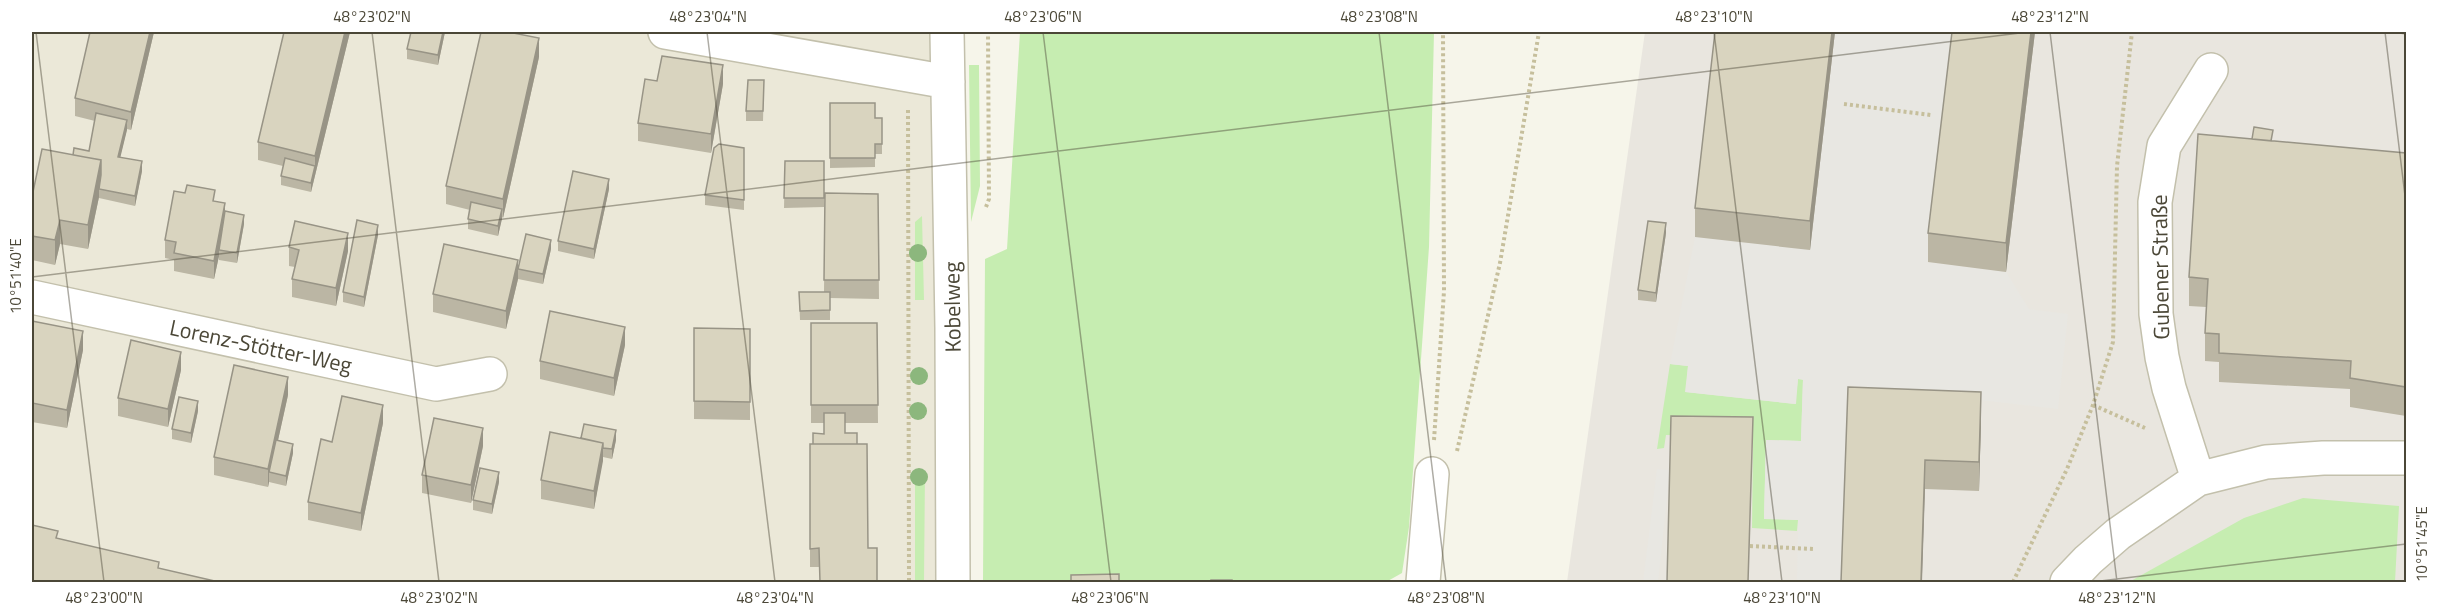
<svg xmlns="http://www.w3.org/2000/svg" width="2438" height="614" font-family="'Titillium Web',sans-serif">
<rect width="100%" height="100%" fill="#f6f5ea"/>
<path fill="#ebe8d8" d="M 32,32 L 947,32 L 953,582 L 32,582 Z"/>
<path fill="#e9e6df" d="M 1645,32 L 2406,32 L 2406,582 L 1567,582 Z"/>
<path fill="#c6edb1" d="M 1020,32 L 1434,32 L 1429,247 L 1409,527 L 1402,573 L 1386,582 L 983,582 L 985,259 L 1007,249 Z
M 969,65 L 979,65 L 980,186 L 971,222 Z
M 922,216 L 924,300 L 915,300 L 915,222 Z
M 1670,364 L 1688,366 L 1686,392 L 1795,404 L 1798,379 L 1803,379 L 1801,441 L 1766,440 L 1764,518 L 1798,520 L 1797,531 L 1752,528 L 1753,437 L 1666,435 L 1664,448 L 1657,449 Z
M 925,471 L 924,582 L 915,582 L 915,472 Z
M 2303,498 L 2399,506 L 2395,582 L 2129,582 L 2244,518 Z"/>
<path fill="#e8e7e2" d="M 1835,32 L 1956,32 L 1928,262 L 2006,272 L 2029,309 L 2068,314 L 2058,409 L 1849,385 L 1842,582 L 1767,582 L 1797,582 L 1798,520 L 1764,519 L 1766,440 L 1801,441 L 1803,380 L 1798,379 L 1796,404 L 1685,392 L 1688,366 L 1670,364 L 1695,237 L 1810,249 Z
M 1657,469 L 1670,470 L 1658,582 L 1643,582 Z"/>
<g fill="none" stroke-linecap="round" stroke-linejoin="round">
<g stroke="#c3c0ac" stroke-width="36">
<path id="minor" d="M 665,32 L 948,82
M 947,32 L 952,328 L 953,582
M 32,297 L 436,384 L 490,374
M 2198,479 L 2169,388 L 2162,357 L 2156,314 L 2155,202 L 2164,146 L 2211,70
M 1423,582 L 1432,474
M 2067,582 L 2088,560 L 2118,534 L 2198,479 L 2266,462 L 2323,458 L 2406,458"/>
</g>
<path stroke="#c6bf9c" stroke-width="4" stroke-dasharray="3 3" stroke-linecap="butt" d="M 1844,104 L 1931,115
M 908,110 L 909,582
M 986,207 L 989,199 L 988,32
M 2093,405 L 2145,428
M 1434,440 L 1444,291 L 1443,32
M 1457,451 L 1500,263 L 1539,32
M 1750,546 L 1813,549
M 2013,582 L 2067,469 L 2093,405 L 2113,342 L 2117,166 L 2132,32"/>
<use href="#minor" stroke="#fff" stroke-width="33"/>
</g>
<g fill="#8cb77d">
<circle cx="918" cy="253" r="9"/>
<circle cx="919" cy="376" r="9"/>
<circle cx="918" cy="411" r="9"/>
<circle cx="919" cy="477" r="9"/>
</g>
<path fill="#bbb6a4" d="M 154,32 L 131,130 L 127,129 L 120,157 L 142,171 L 135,206 L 99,198 L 99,197 L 88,249 L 60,244 L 55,265 L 32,260 L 32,192 L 33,192 L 73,155 L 89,151 L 95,121 L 75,116 L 75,98 Z
M 284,32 L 350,32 L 311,192 L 281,185 L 281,176 L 283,166 L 258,160 L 258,142 Z
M 411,32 L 445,32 L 438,65 L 407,59 L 407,49 Z
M 1715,32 L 1835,32 L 1810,250 L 1695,237 L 1695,208 Z
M 2035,32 L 2006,272 L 1928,262 L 1928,233 Z
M 2391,32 L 2406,32 L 2406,35 Z
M 539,57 L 503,218 L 502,217 L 498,236 L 468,229 L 468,219 L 470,210 L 446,204 L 446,186 Z
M 764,80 L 763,121 L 746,121 L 746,111 Z
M 723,84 L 711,153 L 638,141 L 638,123 Z
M 830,103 L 875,118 L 882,130 L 882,154 L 875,154 L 875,167 L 830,168 Z
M 2273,141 L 2406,153 L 2406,416 L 2350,407 L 2350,389 L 2219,382 L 2219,362 L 2205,361 L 2205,333 L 2206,307 L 2189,306 L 2189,277 Z
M 744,148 L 744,210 L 705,205 L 705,195 Z
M 785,161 L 824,161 L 824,207 L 784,208 Z
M 609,189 L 594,259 L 558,251 L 558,241 Z
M 825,193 L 878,194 L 879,299 L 830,298 L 830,320 L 800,320 L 799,292 L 824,292 Z
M 215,201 L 225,211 L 244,224 L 237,263 L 219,260 L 219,256 L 214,279 L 174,271 L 174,260 L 165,258 L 165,240 Z
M 1666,233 L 1656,302 L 1638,300 L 1638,290 Z
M 378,235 L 364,307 L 343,302 L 343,292 Z
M 289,247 L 348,251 L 336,306 L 292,297 L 292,279 L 295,267 L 289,266 Z
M 551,249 L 543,284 L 518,279 L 506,329 L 433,312 L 433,294 L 518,269 Z
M 32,321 L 83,350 L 67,428 L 32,422 Z
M 811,323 L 877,323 L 878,423 L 845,423 L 819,567 L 810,567 L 810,444 L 813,444 L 824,434 L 824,423 L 811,423 Z
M 694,328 L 750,329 L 750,420 L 694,419 Z
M 625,345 L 614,396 L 540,379 L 540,361 Z
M 181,370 L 168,427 L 118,416 L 118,398 Z
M 1848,387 L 1981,421 L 1979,491 L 1925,489 Z
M 288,395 L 278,440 L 293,453 L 286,486 L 269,482 L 268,487 L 214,475 L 214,457 Z
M 198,411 L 191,443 L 172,439 L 172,429 Z
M 383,423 L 361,531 L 308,520 L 308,502 L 332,442 Z
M 581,438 L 616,440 L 612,459 L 603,457 L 594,509 L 541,499 L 541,480 Z
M 483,446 L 471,503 L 422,493 L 422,475 Z
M 499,482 L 492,514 L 473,510 L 473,500 Z"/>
<path fill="#989486" d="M 150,32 L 154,32 L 131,130 L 131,112 Z
M 345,32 L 350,32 L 311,192 L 311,183 L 315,166 L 315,156 Z
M 443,32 L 445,32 L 438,65 L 438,55 Z
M 1832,32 L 1835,32 L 1810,250 L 1810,221 Z
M 2031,32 L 2035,32 L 2006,272 L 2006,243 Z
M 539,38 L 539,57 L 503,218 L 503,199 Z
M 723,65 L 723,84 L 711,153 L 711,134 Z
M 127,120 L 127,130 L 118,167 L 118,157 Z
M 101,160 L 101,185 L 99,189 L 99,197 L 88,249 L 88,225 Z
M 142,161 L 142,171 L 135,206 L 135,196 Z
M 609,179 L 609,189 L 594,259 L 594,249 Z
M 225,203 L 225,221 L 219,250 L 219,256 L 214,279 L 214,261 Z
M 502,209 L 502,219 L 498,236 L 498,226 Z
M 244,215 L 244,224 L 237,263 L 237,253 Z
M 60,220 L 60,244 L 55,265 L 55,240 Z
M 1666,223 L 1666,233 L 1656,302 L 1656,293 Z
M 378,225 L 378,235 L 364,307 L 364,297 Z
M 348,233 L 348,251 L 336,306 L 336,288 Z
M 551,240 L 551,249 L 543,284 L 543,274 Z
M 518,260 L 518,279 L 506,329 L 506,311 Z
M 625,327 L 625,345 L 614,396 L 614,378 Z
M 83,331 L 83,350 L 67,428 L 67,410 Z
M 181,352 L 181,370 L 168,427 L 168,409 Z
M 288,377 L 288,395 L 271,472 L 269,472 L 269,482 L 268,487 L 268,469 Z
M 1981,392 L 1981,421 L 1979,491 L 1979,462 Z
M 198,401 L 198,411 L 191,443 L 191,433 Z
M 383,405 L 383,423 L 361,531 L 361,513 Z
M 483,428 L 483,446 L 471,503 L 471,485 Z
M 616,430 L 616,440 L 612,459 L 612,449 Z
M 603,443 L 603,461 L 594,509 L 594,491 Z
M 293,444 L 293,453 L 286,486 L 286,476 Z
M 1925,460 L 1925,489 L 1922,582 L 1921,582 Z
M 499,472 L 499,482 L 492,514 L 492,504 Z"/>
<path fill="#d9d4bf" stroke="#989486" stroke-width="1.5" d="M 90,32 L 150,32 L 131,112 L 75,98 Z
M 284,32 L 345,32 L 315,156 L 258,142 Z
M 411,32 L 443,32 L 438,55 L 407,49 Z
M 481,32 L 508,32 L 539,38 L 503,199 L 446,186 Z
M 1715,32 L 1832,32 L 1810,221 L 1695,208 Z
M 1952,32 L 2031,32 L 2006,243 L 1928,233 Z
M 662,56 L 723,65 L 711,134 L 638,123 L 645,79 L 657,81 Z
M 748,80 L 764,80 L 763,111 L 746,111 Z
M 830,103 L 875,103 L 875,118 L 882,118 L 882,144 L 875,144 L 875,158 L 830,158 Z
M 96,113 L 127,120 L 118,157 L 142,161 L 135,196 L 99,189 L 101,175 L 101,160 L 73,155 L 74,148 L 89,151 Z
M 2254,127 L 2273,130 L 2271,141 L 2252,139 Z
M 2198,134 L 2406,153 L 2406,387 L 2350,378 L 2351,361 L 2219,353 L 2219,334 L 2205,333 L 2208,279 L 2189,277 Z
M 719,144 L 744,148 L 744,200 L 705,195 L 714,148 Z
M 42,149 L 101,160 L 88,225 L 60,220 L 55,240 L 32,236 L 32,192 L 33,192 Z
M 285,158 L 315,166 L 311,183 L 281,176 Z
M 785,161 L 824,161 L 824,198 L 784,198 Z
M 573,171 L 609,179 L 594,249 L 558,241 Z
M 187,185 L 215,190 L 213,201 L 225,203 L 214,261 L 174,253 L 176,242 L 165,240 L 174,191 L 185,193 Z
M 825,193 L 878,194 L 879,280 L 824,280 Z
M 471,202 L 502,209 L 498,226 L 468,219 Z
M 225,211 L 244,215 L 237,253 L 219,250 Z
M 357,220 L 378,225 L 364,297 L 343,292 Z
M 295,221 L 348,233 L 336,288 L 292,279 L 299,250 L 289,247 Z
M 1648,221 L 1666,223 L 1656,293 L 1638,290 Z
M 526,234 L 551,240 L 543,274 L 518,269 Z
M 444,244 L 518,260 L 506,311 L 433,294 Z
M 799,292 L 830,292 L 830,310 L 800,311 Z
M 550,311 L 625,327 L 614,378 L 540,361 Z
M 32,321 L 83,331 L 67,410 L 32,403 Z
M 811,323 L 877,323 L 878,405 L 811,405 Z
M 694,328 L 750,329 L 750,402 L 694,401 Z
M 131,340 L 181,352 L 168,409 L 118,398 Z
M 234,365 L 288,377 L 268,469 L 214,457 Z
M 1848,387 L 1981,392 L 1979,462 L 1925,460 L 1921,582 L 1841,582 Z
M 342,396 L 383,405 L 361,513 L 308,502 L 321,439 L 332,442 Z
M 179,397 L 198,401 L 191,433 L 172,429 Z
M 824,413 L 845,413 L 845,433 L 857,433 L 857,444 L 813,444 L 813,433 L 824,434 Z
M 1671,416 L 1753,417 L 1748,582 L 1667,582 Z
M 434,418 L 483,428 L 471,485 L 422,475 Z
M 584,424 L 616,430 L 612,449 L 603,448 L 603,443 L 581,438 Z
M 550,432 L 603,443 L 594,491 L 541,480 Z
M 276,440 L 293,444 L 286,476 L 269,472 Z
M 810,444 L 867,444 L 868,548 L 877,548 L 877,582 L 820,582 L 819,548 L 810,549 Z
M 480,468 L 499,472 L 492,504 L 473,500 Z
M 32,525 L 58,531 L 56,538 L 159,562 L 158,568 L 219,582 L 32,582 Z
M 1119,574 L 1119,582 L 1071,582 L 1071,575 Z
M 1211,580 L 1232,580 L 1232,582 L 1211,582 Z"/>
<path fill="none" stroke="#4b4737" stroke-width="1.5" stroke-opacity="0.45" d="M 36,32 L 104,582M 372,32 L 439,582M 707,32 L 775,582M 1043,32 L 1111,582M 1379,32 L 1446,582M 1714,32 L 1782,582M 2050,32 L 2117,582M 2385,32 L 2406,204M 32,277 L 2028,32M 2092,582 L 2406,544"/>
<g text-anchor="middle" stroke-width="4.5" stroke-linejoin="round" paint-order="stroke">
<g font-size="22" fill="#4b4737" stroke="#fff">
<text transform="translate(2160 267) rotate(-91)" y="8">Gubener Straße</text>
<text transform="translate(952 307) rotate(-91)" y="8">Kobelweg</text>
<text transform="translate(261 346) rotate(12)" y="8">Lorenz-Stötter-Weg</text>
</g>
</g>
<rect width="2438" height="614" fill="none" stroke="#ffffff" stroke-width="66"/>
<rect x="33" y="33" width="2372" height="548" fill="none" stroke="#4b4737" stroke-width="2"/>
<g font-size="15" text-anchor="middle" fill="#4b4737">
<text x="372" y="22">48°23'02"N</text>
<text x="708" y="22">48°23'04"N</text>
<text x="1043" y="22">48°23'06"N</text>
<text x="1379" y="22">48°23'08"N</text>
<text x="1714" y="22">48°23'10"N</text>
<text x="2050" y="22">48°23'12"N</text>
<text transform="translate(16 276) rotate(-90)" y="5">10°51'40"E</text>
<text transform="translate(2422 544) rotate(-90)" y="5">10°51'45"E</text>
<text x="104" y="603">48°23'00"N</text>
<text x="439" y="603">48°23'02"N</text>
<text x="775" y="603">48°23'04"N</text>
<text x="1110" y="603">48°23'06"N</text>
<text x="1446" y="603">48°23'08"N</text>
<text x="1782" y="603">48°23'10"N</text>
<text x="2117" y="603">48°23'12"N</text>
</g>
</svg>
